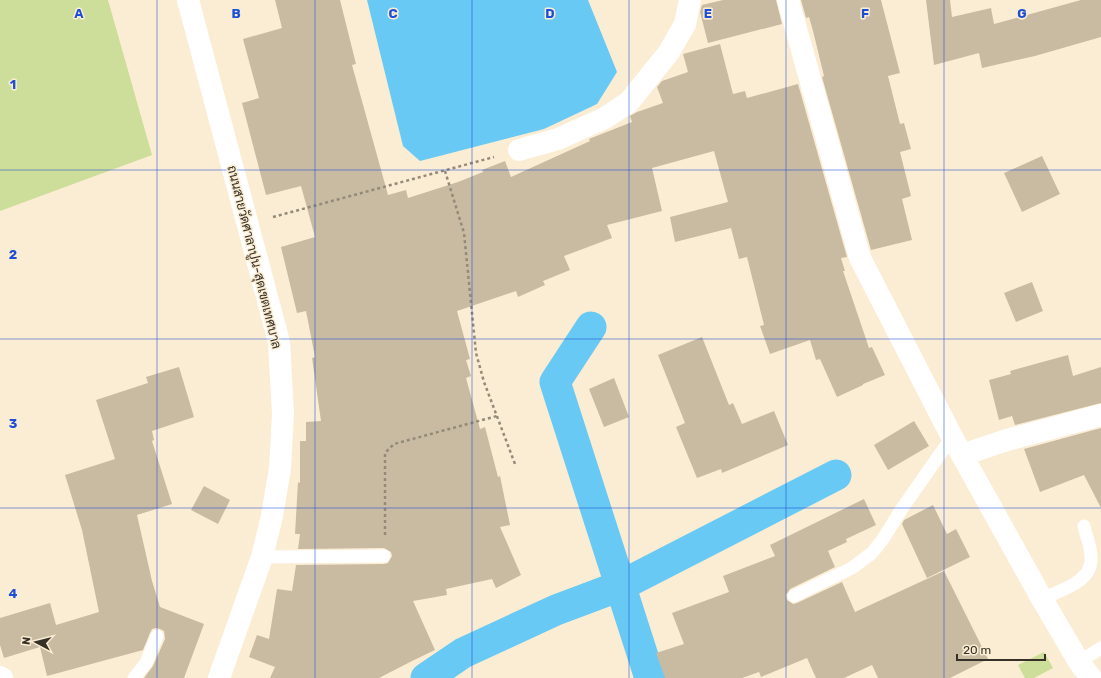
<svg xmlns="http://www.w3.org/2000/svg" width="1101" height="678" font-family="Rubik,Sarabun,sans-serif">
<rect width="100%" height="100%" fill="#fbedd3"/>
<path fill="#ccde99" d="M 0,0 L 108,0 L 152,155 L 0,211 Z
M 1044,652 L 1053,668 L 1034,678 L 1025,678 L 1018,665 Z"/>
<path fill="#67c9f4" d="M 367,0 L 588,0 L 617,72 L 597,104 L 544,129 L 420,161 L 403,146 Z"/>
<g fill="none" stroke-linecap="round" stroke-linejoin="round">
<path stroke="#67c9f4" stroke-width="31" d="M 591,327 L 555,382 L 650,678
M 426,678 L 463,653 L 556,610 L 620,586 L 836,475"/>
</g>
<path fill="#c8bba2" d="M 275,0 L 340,0 L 356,64 L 352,65 L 388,195 L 406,190 L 408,198 L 458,182 L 483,172 L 482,170 L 505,161 L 511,177 L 590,141 L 589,139 L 632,122 L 630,116 L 637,112 L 663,103 L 657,87 L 662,81 L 688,72 L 683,54 L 720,44 L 733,94 L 745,91 L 747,98 L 798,84 L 847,257 L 841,258 L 845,271 L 843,271 L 869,348 L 872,347 L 885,375 L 863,384 L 863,385 L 837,397 L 820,359 L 816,360 L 810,340 L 770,354 L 760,326 L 764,325 L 747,257 L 739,259 L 731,228 L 675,242 L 670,217 L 728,202 L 714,151 L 652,168 L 662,211 L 607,225 L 612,238 L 564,256 L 570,270 L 543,281 L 545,285 L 518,297 L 516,291 L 457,311 L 470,359 L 466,360 L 471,376 L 466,378 L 480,429 L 485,427 L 498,477 L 500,476 L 510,525 L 500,527 L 521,575 L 496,588 L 492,579 L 446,589 L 447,595 L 413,601 L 435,650 L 412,661 L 379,678 L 270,678 L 275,667 L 249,657 L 257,635 L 269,639 L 277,589 L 292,591 L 296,565 L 384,564 L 388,563 L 392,556 L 391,552 L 384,548 L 298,549 L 300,534 L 295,534 L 298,482 L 300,483 L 300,441 L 306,441 L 306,422 L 321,421 L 312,358 L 315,357 L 306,311 L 297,313 L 281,247 L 315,237 L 301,186 L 266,195 L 242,103 L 259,98 L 243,39 L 282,28 Z
M 723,0 L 776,0 L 782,24 L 708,43 L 700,12 L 702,5 Z
M 801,0 L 881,0 L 900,73 L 888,76 L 900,124 L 904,123 L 911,149 L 900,152 L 911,196 L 902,199 L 912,240 L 871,250 L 822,77 L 824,76 L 813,31 L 809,17 L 806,18 Z
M 926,0 L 950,0 L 952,17 L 991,8 L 994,24 L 1081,0 L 1101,0 L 1101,37 L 1035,56 L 982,68 L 979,53 L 934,65 Z
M 1042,156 L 1060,194 L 1022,212 L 1004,173 Z
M 1032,282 L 1043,311 L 1016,322 L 1004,293 Z
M 702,337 L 729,405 L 733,403 L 742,424 L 774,411 L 788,445 L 722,473 L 721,469 L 697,478 L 676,427 L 685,423 L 658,355 Z
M 1068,355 L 1073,376 L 1101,367 L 1101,403 L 1015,425 L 1012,416 L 999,420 L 989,380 L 1011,374 L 1010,371 Z
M 179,367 L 194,417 L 152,431 L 154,440 L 152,441 L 172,504 L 137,515 L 152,581 L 160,607 L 204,624 L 184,678 L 144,678 L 153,666 L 165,639 L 164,631 L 160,629 L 156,628 L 152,629 L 150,633 L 143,650 L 47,676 L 40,647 L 4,658 L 0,645 L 0,618 L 50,603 L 56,625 L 99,612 L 82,530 L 65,475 L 115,459 L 96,400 L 148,383 L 146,377 Z
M 614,378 L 629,417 L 604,427 L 589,389 Z
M 914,421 L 929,446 L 888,470 L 874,445 Z
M 1101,428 L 1101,508 L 1084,475 L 1040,492 L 1024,449 Z
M 204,486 L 230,500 L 218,524 L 191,510 Z
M 864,499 L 876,525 L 846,539 L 847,542 L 828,551 L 835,567 L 790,589 L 786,595 L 787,600 L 793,604 L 797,603 L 842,582 L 855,612 L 944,571 L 988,659 L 950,678 L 878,678 L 872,665 L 844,678 L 816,678 L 807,658 L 761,677 L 759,672 L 742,678 L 665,678 L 656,653 L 684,644 L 672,613 L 729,592 L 723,576 L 775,556 L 770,545 Z
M 933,505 L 947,534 L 956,529 L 970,557 L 927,578 L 902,524 L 904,520 Z"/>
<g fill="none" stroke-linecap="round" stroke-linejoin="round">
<path stroke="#938a79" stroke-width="2.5" stroke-dasharray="3 3" stroke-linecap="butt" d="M 445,171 L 464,233 L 476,353 L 484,382 L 515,464
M 273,217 L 494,157
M 385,535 L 385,453 L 394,444 L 497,416"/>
<path stroke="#fff" stroke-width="13" d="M 262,557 L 384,556
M 794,596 L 852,568 L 872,553 L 883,539 L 901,510 L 952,437
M 1042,599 C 1060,590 1093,582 1091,557 C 1091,546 1086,536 1084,526
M 1079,662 L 1101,648
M 134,678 L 146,663 L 157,636"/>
<path stroke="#fff" stroke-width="22" d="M 788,0 L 860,258 L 952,437 L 1042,599 L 1079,662 L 1091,678
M 519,150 L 558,139 L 605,118 L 629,102 L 669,52 L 685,24 L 690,0
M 962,455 L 1007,440 L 1101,415
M 0,677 L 2,678"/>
<path stroke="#fff" stroke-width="22" d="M 188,0 L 279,342 L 283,414 L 280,468 L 272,516 L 262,557 L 219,678"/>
</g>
<path fill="none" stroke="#1d4ed8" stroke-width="1" stroke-opacity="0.55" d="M 157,0 L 157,678M 315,0 L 315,678M 472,0 L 472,678M 629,0 L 629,678M 786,0 L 786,678M 944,0 L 944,678M 0,170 L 1101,170M 0,339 L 1101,339M 0,508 L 1101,508"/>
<g text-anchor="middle" stroke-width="3" stroke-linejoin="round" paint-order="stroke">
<g font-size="13" fill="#363127" stroke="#fbedd3">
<text transform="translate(255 257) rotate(76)" y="5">ถนนสายวัดศาลาปูน-สุดเขตเทศบาล</text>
</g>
</g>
<g font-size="13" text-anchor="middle" font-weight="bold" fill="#1d4ed8" stroke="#fbedd3" stroke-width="3" stroke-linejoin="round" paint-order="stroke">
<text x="79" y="18">A</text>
<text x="236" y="18">B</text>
<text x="393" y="18">C</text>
<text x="550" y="18">D</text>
<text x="708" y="18">E</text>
<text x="865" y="18">F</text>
<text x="1022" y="18">G</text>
<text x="13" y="89">1</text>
<text x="13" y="259">2</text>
<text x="13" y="428">3</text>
<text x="13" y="598">4</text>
</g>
<g transform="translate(36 642) rotate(277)" stroke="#fbedd3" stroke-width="3" paint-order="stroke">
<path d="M0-3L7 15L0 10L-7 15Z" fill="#363127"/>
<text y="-6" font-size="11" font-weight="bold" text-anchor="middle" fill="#363127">N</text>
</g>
<path d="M957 654v6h88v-6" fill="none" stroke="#363127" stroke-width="2"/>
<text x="963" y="654" font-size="12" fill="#363127" stroke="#fbedd3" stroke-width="3" paint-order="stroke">20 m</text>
</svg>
